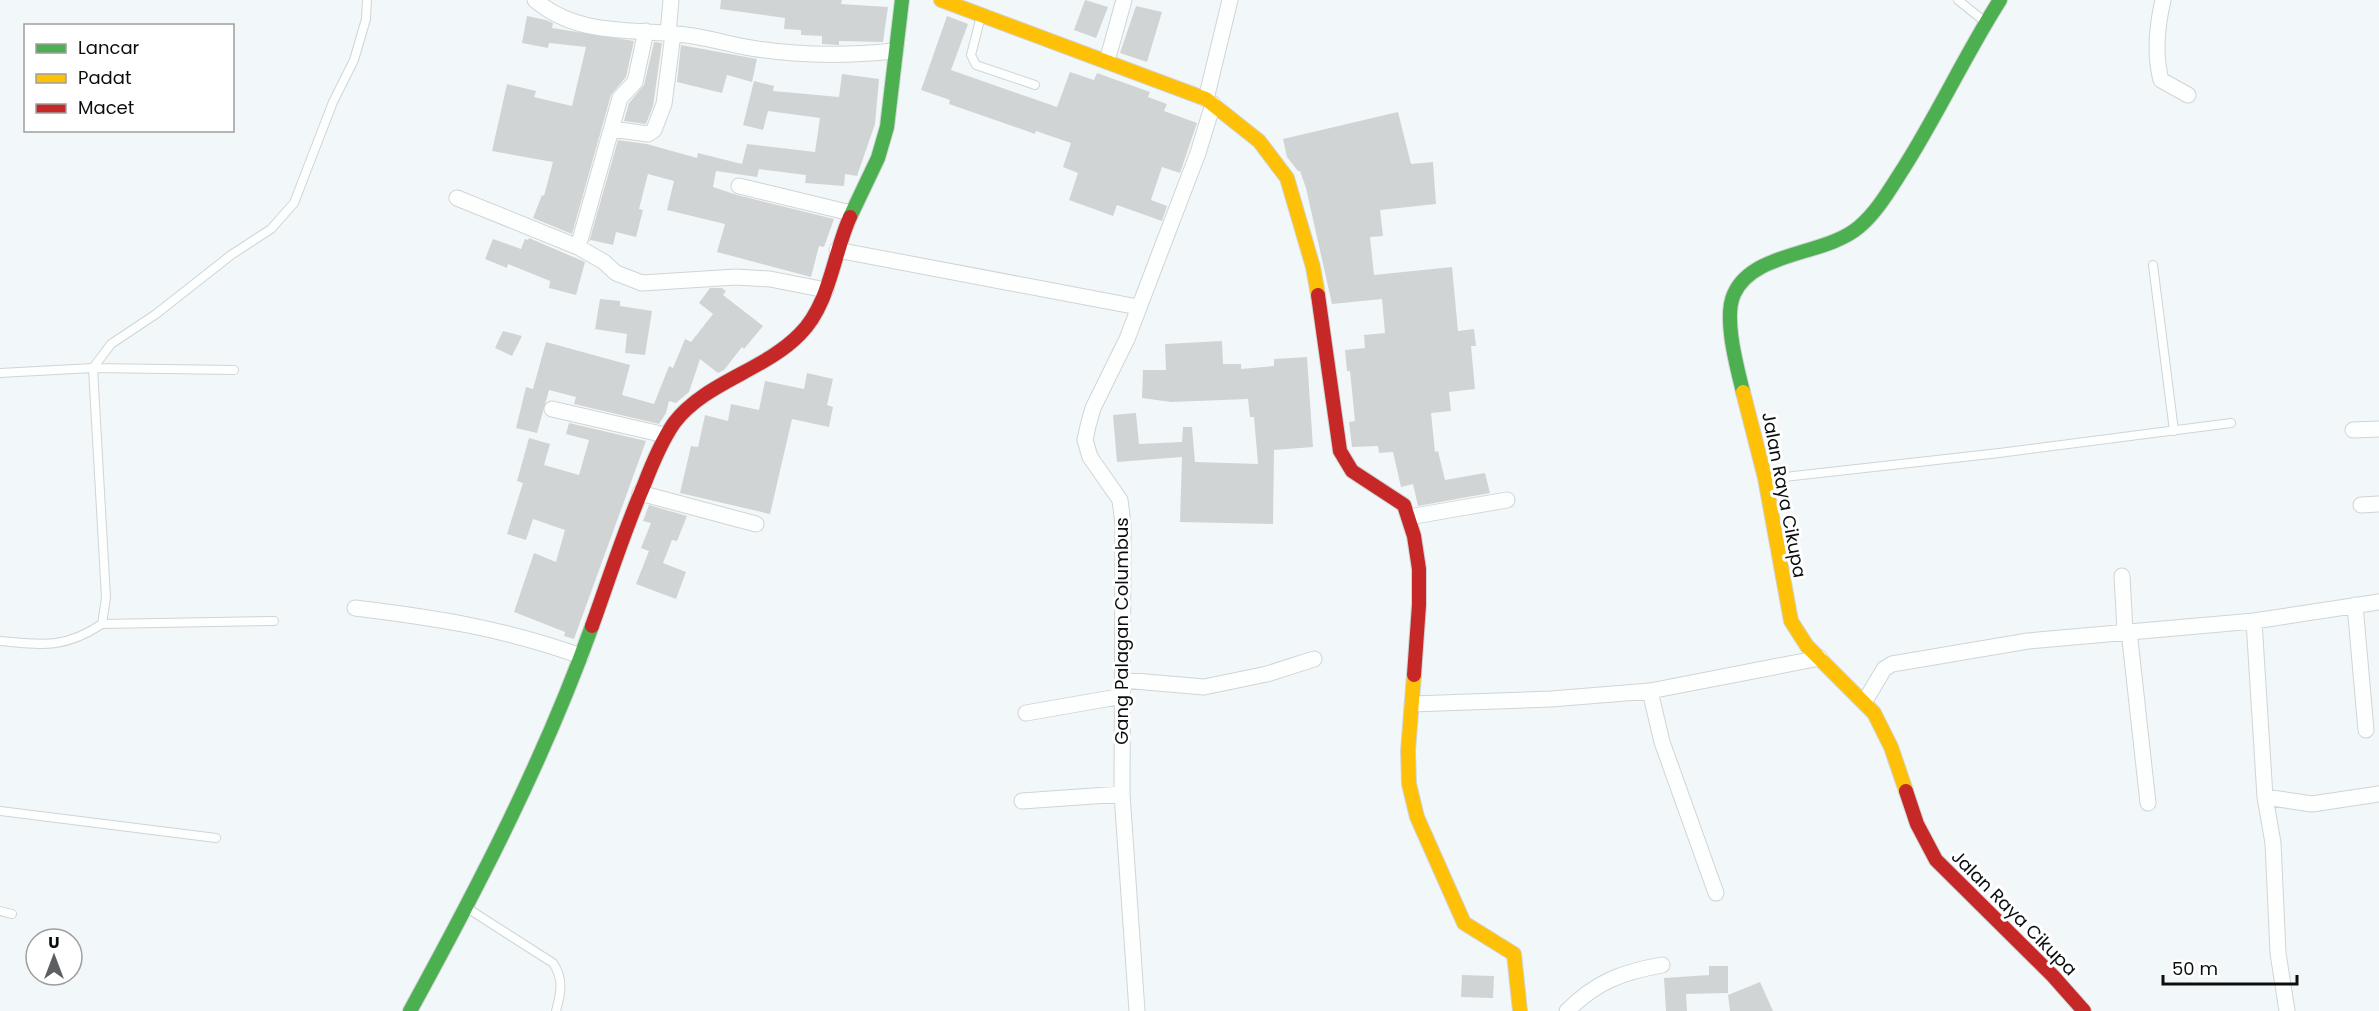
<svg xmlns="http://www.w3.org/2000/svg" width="2379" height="1011" font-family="Poppins,sans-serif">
<rect width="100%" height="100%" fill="#f2f8f9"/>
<path fill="#d0d4d5" d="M 721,0 L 842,0 L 841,4 L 888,7 L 883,42 L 839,41 L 839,45 L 822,44 L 822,36 L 801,35 L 801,30 L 784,29 L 785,18 L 720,9 Z
M 1085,0 L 1108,7 L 1096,38 L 1074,30 Z
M 1136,6 L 1162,12 L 1147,62 L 1120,53 Z
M 527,16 L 546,20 L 553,23 L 552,28 L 634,41 L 626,77 L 611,95 L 572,234 L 533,218 L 542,195 L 544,196 L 553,162 L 492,151 L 507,84 L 536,91 L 534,97 L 572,106 L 586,47 L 549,43 L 548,48 L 522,43 Z
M 947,16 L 968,24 L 951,70 L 1057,107 L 1070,72 L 1094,80 L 1097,73 L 1150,92 L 1148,97 L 1167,104 L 1164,111 L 1197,123 L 1180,173 L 1162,167 L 1151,200 L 1167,206 L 1162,221 L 1117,205 L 1113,216 L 1069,200 L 1078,173 L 1063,167 L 1071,143 L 1036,131 L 1035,134 L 949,104 L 950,100 L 921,90 Z
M 654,42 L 662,43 L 653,106 L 646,124 L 624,121 L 629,103 L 644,85 Z
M 681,45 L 757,59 L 752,82 L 727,75 L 722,93 L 677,82 Z
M 842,74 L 879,79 L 875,124 L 857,176 L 845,174 L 844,186 L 805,183 L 806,175 L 759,169 L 757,177 L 716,171 L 713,187 L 737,195 L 834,219 L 824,247 L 819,246 L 811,277 L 717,252 L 725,224 L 667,210 L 674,181 L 648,174 L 639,209 L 643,210 L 636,237 L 616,232 L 613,245 L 591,240 L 589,242 L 618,140 L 647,144 L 697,158 L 698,153 L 742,164 L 747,144 L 815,152 L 820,118 L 768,111 L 763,130 L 743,125 L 754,81 L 774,86 L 773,91 L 839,97 Z
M 1398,112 L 1411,164 L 1433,162 L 1436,204 L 1380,210 L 1383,236 L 1370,237 L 1374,275 L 1452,267 L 1458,331 L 1474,329 L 1476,346 L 1471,346 L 1475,389 L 1449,392 L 1451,411 L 1431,413 L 1435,452 L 1438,451 L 1445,480 L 1485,473 L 1490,493 L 1418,506 L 1413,484 L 1401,487 L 1393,452 L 1379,453 L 1378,446 L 1352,447 L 1349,422 L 1355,421 L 1350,371 L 1347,371 L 1345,350 L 1365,348 L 1364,335 L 1385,333 L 1382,299 L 1332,304 L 1306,188 L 1300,171 L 1298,171 L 1287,157 L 1283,139 Z
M 529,238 L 585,262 L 576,295 L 549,288 L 550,281 L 508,264 L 507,268 L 485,259 L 493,239 L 521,249 L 525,239 L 528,240 Z
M 710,288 L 722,288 L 726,291 L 723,295 L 763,326 L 744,349 L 742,347 L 724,370 L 718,373 L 700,359 L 689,392 L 676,403 L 669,401 L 666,413 L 659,424 L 574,404 L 576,397 L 549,390 L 537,433 L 516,428 L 526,387 L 533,389 L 546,342 L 630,365 L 622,395 L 654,404 L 669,366 L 673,368 L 685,339 L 691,342 L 713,314 L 699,303 Z
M 600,299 L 620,301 L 620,306 L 652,311 L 645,355 L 625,353 L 627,334 L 595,329 Z
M 503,331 L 522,336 L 512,356 L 495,348 Z
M 1222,341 L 1223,364 L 1241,364 L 1241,369 L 1274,366 L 1274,359 L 1307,357 L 1313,447 L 1274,450 L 1273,524 L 1180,522 L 1182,457 L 1117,462 L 1113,415 L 1136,413 L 1139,444 L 1182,442 L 1183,427 L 1192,427 L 1195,462 L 1258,464 L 1254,417 L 1250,417 L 1248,399 L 1171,402 L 1142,398 L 1143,370 L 1166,370 L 1165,344 Z
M 807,373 L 833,379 L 827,405 L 833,407 L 829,427 L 792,419 L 770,514 L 680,493 L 691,446 L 698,447 L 705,415 L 728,421 L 731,404 L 759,410 L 765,381 L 804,389 Z
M 569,423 L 646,441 L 574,639 L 564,636 L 565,632 L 514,612 L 534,553 L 556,562 L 565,530 L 533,519 L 526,540 L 507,534 L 523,483 L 517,481 L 529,438 L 550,444 L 544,465 L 579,475 L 589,440 L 566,434 Z
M 649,505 L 687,516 L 677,541 L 672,540 L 663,563 L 686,572 L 676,599 L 636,584 L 649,551 L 641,548 L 651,523 L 643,521 Z
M 1709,966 L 1728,966 L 1728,993 L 1686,994 L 1687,1011 L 1666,1011 L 1664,978 L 1709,975 Z
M 1462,975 L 1494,976 L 1493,998 L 1461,997 Z
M 1760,982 L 1773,1011 L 1730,1011 L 1728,995 Z"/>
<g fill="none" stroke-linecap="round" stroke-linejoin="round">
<g stroke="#d0d4d5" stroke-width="10">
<path id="lane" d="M 1958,0 L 1984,21
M 981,16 L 971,55 L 976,65 L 1035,85
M 2153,265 L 2174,431
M 0,373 L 93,368 L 234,370
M 1766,479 L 1999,453 L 2231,423
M 274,621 L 102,624 L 106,598 L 93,368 L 111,344 L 156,314 L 231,255 L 271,229 L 294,203 L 333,102 L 354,60 L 366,19 L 367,0
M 0,641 C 43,645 64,649 102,624
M 0,811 L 216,838
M 467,908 L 553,963 C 564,979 561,993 556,1011
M 0,911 L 12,914"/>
</g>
<g stroke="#d0d4d5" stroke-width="17">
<path id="street" d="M 535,0 C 581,39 637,27 693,36 C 713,39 732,45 751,48 C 799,56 846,56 894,51
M 2163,0 C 2157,26 2154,54 2161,80 L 2188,95
M 668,33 L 671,0
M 1107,61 L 1124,0
M 1206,99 L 1230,0
M 612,129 L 648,134 L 654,130 L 664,104 L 673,34
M 739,186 L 851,213
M 457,198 L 578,247 L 604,262 L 616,273 L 642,283 L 736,277 L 770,279 L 826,290
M 578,247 L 620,98 L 635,82 L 646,31
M 837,250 L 1138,307
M 552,409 L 665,435
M 2353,430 L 2379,429
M 640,493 L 756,524
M 2361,505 L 2379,504
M 1409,517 L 1507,500
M 2122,576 L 2125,631
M 2355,605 L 2366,730
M 355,608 C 437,618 502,628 581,656
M 2254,621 L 2265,797 L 2273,843 L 2278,953 L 2287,1011
M 2129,631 L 2148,803
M 1123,680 L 1204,687 L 1267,674 L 1314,659
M 1650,691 L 1662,742 L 1716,893
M 1865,701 L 1884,669 L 1892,664 L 2028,641 L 2254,621 L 2379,602
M 1412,704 L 1551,699 L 1650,691 L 1820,658
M 1026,713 L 1123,696
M 2265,797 L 2312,804 L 2379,794
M 1022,801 L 1122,794
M 1137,1011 L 1122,794 L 1123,524 L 1120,500 L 1090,457 L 1085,440 L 1088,426 L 1093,408 L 1127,339 L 1198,153 L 1213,104
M 1567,1011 C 1596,982 1622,972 1662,965"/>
</g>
<g stroke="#d0d4d5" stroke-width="16">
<path id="fast" d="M 850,217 L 878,158 L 887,127 L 902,0
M 1743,392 C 1737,367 1723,317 1734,294 C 1753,251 1825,256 1859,227 C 1877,212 1890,189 1903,169 C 1938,114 1965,55 2000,0
M 410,1011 C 478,887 544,760 592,626"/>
</g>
<g stroke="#d0d4d5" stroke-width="16">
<path id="slow" d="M 941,0 L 1206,99 L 1259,141 L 1287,178 L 1313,267 L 1318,295
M 1743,392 L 1765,478 L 1791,621 L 1807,646 L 1874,713 L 1891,747 L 1906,791
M 1414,675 L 1408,751 L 1409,784 L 1417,817 L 1464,923 L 1514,954 L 1520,1011"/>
</g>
<g stroke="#d0d4d5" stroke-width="16">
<path id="jam" d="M 1318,295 L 1340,451 L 1352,471 L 1404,505 L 1414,536 L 1419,569 L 1419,605 L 1414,675
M 592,626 C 609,579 624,531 644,485 C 652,464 661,442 674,423 C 705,382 764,371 800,334 C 830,304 833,255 850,217
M 1906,791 L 1917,824 L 1936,860 L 2053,976 L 2084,1011"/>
</g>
<use href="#lane" stroke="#fdfefe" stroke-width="8"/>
<use href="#street" stroke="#fdfefe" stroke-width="15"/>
<use href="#fast" stroke="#4caf50" stroke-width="14"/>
<use href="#slow" stroke="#ffc107" stroke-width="14"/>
<use href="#jam" stroke="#c62828" stroke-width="14"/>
</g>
<g text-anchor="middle" stroke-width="6" stroke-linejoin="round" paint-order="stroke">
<g font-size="18" fill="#0b0e0f" stroke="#fff">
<text transform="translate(1784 495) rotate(79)" y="6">Jalan Raya Cikupa</text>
<text transform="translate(1122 631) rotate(-90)" y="6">Gang Palagan Columbus</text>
<text transform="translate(2014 913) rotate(45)" y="6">Jalan Raya Cikupa</text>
</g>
</g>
<rect x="24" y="24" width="210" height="108" fill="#ffffff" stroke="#9d9f9f" stroke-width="1.5"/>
<rect x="36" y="44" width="30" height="9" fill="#4caf50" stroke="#9d9f9f" stroke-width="1.5"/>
<text x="78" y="54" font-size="18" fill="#0b0e0f">Lancar</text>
<rect x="36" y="74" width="30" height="9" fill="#ffc107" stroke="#9d9f9f" stroke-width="1.5"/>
<text x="78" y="84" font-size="18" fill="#0b0e0f">Padat</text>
<rect x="36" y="104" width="30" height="9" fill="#c62828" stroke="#9d9f9f" stroke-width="1.5"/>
<text x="78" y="114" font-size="18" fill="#0b0e0f">Macet</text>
<g transform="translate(54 957)"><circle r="28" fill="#ffffff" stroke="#9d9f9f" stroke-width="1.5"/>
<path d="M0-4.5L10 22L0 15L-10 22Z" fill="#5c6061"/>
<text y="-9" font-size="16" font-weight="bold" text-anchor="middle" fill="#0b0e0f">U</text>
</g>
<path d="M2163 975v9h134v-9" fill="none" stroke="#0b0e0f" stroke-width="3"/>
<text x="2172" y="975" font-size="18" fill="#0b0e0f" stroke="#ffffff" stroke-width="4.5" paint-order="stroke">50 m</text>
</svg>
